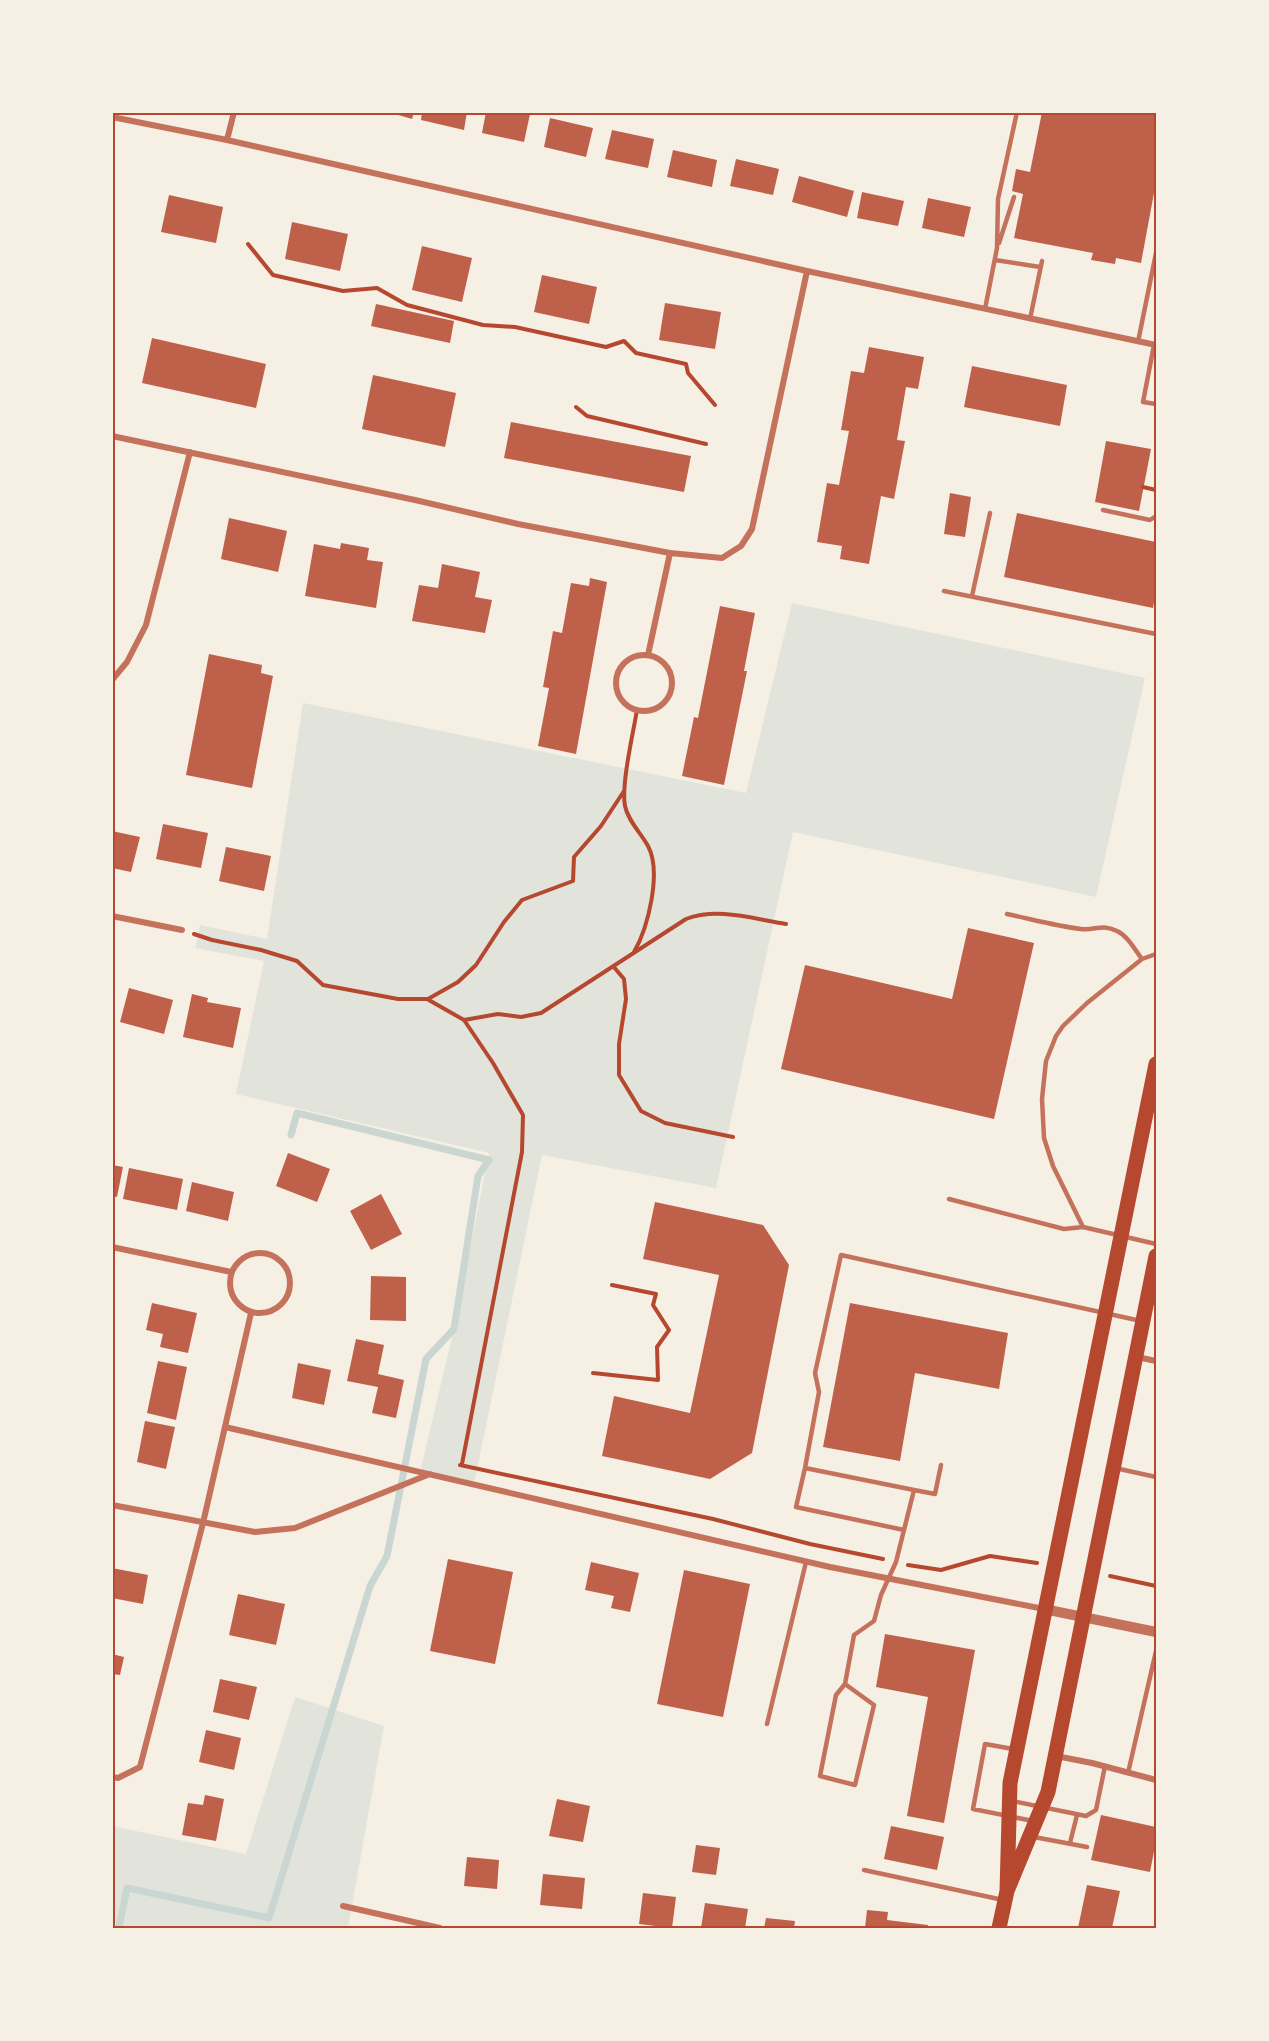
<svg xmlns="http://www.w3.org/2000/svg" width="1269" height="2041" font-family="'IBM Plex Sans',sans-serif">
<rect width="100%" height="100%" fill="#f6efe4"/>
<path fill="#e2e4dc" d="M 792,603 L 1145,678 L 1096,897 L 793,832 L 716,1188 L 542,1155 L 474,1484 L 420,1472 L 454,1329 L 489,1153 L 236,1094 L 264,961 L 195,948 L 200,925 L 267,939 L 303,703 L 746,793 Z
M 295,1697 L 384,1726 L 348,1928 L 113,1928 L 112,1826 L 246,1854 Z"/>
<g fill="none" stroke-linecap="round" stroke-linejoin="round">
<path stroke="#c9d6d2" stroke-width="7" d="M 119,1928 L 127,1888 L 269,1918 L 370,1586 L 387,1556 L 426,1359 L 454,1329 L 478,1176 L 489,1160 L 297,1113 L 291,1135"/>
</g>
<path fill="#bf614a" d="M 388,112 L 414,112 L 412,119 Z
M 422,112 L 467,112 L 464,130 L 421,120 Z
M 486,112 L 530,114 L 524,142 L 482,133 Z
M 1042,112 L 1156,112 L 1156,182 L 1141,263 L 1116,258 L 1115,264 L 1091,260 L 1093,253 L 1014,238 L 1023,194 L 1012,191 L 1016,169 L 1030,172 Z
M 550,118 L 593,128 L 586,157 L 544,147 Z
M 612,130 L 654,139 L 648,168 L 605,159 Z
M 673,150 L 717,160 L 712,187 L 667,177 Z
M 736,159 L 779,169 L 773,195 L 730,186 Z
M 799,176 L 854,191 L 847,217 L 792,202 Z
M 862,192 L 904,201 L 898,226 L 857,218 Z
M 169,195 L 223,207 L 216,243 L 161,232 Z
M 928,198 L 971,207 L 964,237 L 922,228 Z
M 292,222 L 348,234 L 340,271 L 285,259 Z
M 422,246 L 472,258 L 462,302 L 412,290 Z
M 542,275 L 597,287 L 589,324 L 534,312 Z
M 665,303 L 721,312 L 715,349 L 659,340 Z
M 376,304 L 454,321 L 450,343 L 371,326 Z
M 152,338 L 266,364 L 256,408 L 142,383 Z
M 869,347 L 924,357 L 918,389 L 906,387 L 897,440 L 905,441 L 894,499 L 881,496 L 869,564 L 840,559 L 842,546 L 817,542 L 827,483 L 839,485 L 849,431 L 841,430 L 851,371 L 864,373 Z
M 972,366 L 1067,385 L 1060,426 L 964,407 Z
M 373,375 L 456,393 L 445,447 L 362,429 Z
M 511,422 L 691,456 L 684,492 L 504,458 Z
M 1106,441 L 1151,449 L 1139,511 L 1095,502 Z
M 950,493 L 971,497 L 965,537 L 944,534 Z
M 1017,513 L 1156,542 L 1156,590 L 1153,608 L 1004,577 Z
M 229,518 L 287,531 L 278,572 L 221,559 Z
M 341,543 L 369,548 L 367,560 L 383,562 L 376,608 L 305,596 L 314,544 L 340,549 Z
M 442,564 L 480,572 L 475,597 L 492,600 L 485,633 L 412,621 L 419,585 L 438,588 Z
M 590,578 L 607,582 L 576,754 L 538,746 L 549,688 L 543,687 L 553,631 L 562,633 L 571,583 L 589,586 Z
M 720,606 L 755,613 L 744,671 L 747,671 L 724,785 L 682,776 L 694,717 L 698,718 Z
M 209,654 L 262,665 L 261,673 L 273,676 L 252,788 L 186,775 Z
M 163,824 L 208,833 L 201,868 L 156,859 Z
M 112,831 L 140,837 L 131,872 L 112,868 Z
M 226,847 L 271,856 L 264,891 L 219,881 Z
M 968,928 L 1034,943 L 994,1119 L 781,1069 L 805,965 L 952,999 Z
M 129,988 L 173,1000 L 164,1034 L 120,1022 Z
M 192,994 L 208,998 L 207,1002 L 241,1008 L 233,1048 L 183,1037 Z
M 288,1153 L 330,1169 L 317,1202 L 276,1186 Z
M 112,1165 L 123,1167 L 117,1197 L 112,1196 Z
M 129,1168 L 183,1179 L 177,1210 L 123,1199 Z
M 192,1182 L 234,1192 L 228,1221 L 186,1211 Z
M 381,1194 L 402,1234 L 371,1250 L 350,1211 Z
M 655,1202 L 763,1225 L 789,1265 L 752,1453 L 710,1479 L 602,1456 L 614,1396 L 690,1413 L 719,1275 L 643,1259 Z
M 371,1276 L 406,1277 L 406,1321 L 370,1320 Z
M 152,1303 L 197,1313 L 188,1353 L 160,1347 L 163,1334 L 146,1330 Z
M 850,1303 L 1008,1333 L 999,1389 L 915,1373 L 900,1461 L 823,1447 Z
M 356,1339 L 384,1345 L 378,1374 L 404,1380 L 396,1418 L 372,1413 L 378,1387 L 347,1381 Z
M 158,1361 L 187,1367 L 176,1420 L 147,1413 Z
M 298,1363 L 331,1370 L 324,1405 L 292,1398 Z
M 145,1421 L 175,1427 L 166,1469 L 137,1462 Z
M 448,1559 L 513,1572 L 495,1664 L 430,1651 Z
M 591,1562 L 639,1573 L 630,1612 L 611,1608 L 614,1596 L 585,1590 Z
M 112,1568 L 148,1575 L 143,1604 L 112,1598 Z
M 684,1570 L 750,1584 L 723,1717 L 657,1704 Z
M 238,1594 L 285,1604 L 276,1645 L 229,1635 Z
M 885,1634 L 975,1650 L 944,1823 L 907,1816 L 928,1697 L 876,1687 Z
M 112,1654 L 124,1657 L 120,1675 L 112,1674 Z
M 220,1679 L 257,1687 L 249,1720 L 213,1712 Z
M 206,1730 L 241,1738 L 234,1770 L 199,1762 Z
M 205,1795 L 224,1799 L 216,1841 L 182,1835 L 188,1803 L 203,1805 Z
M 557,1799 L 590,1806 L 583,1842 L 549,1836 Z
M 1101,1815 L 1156,1827 L 1156,1841 L 1150,1872 L 1091,1860 Z
M 891,1826 L 944,1837 L 937,1870 L 884,1859 Z
M 696,1845 L 720,1848 L 716,1875 L 692,1872 Z
M 467,1857 L 499,1860 L 497,1889 L 464,1886 Z
M 543,1874 L 585,1878 L 582,1909 L 540,1905 Z
M 1087,1885 L 1120,1891 L 1112,1928 L 1078,1928 Z
M 643,1893 L 676,1897 L 672,1928 L 639,1924 Z
M 705,1903 L 748,1909 L 745,1928 L 701,1928 Z
M 867,1910 L 888,1912 L 887,1920 L 928,1925 L 928,1928 L 865,1928 Z
M 766,1918 L 795,1921 L 794,1928 L 764,1928 Z"/>
<g fill="none" stroke-linecap="round" stroke-linejoin="round">
<path stroke="#b5482f" stroke-width="4" d="M 248,244 L 273,275 L 343,291 L 377,288 L 407,305 L 483,325 L 515,327 L 606,347 L 624,341 L 636,353 L 686,364 L 688,373 L 715,405
M 576,407 L 587,416 L 706,444
M 1143,487 L 1156,490
M 194,934 L 212,940 L 261,950 L 297,961 L 323,985 L 398,999 L 427,999 L 464,1020 L 493,1063 L 523,1115 L 522,1152 L 462,1464
M 634,952 C 648,928 662,872 648,846 C 641,833 628,821 625,806 C 621,785 633,734 637,710
M 613,966 L 624,979 L 626,999 L 619,1044 L 619,1075 L 641,1111 L 665,1123 L 733,1137
M 428,999 L 458,982 L 476,965 L 504,922 L 522,900 L 573,881 L 574,857 L 601,826 L 624,791
M 464,1020 L 498,1014 L 521,1017 L 541,1013 L 686,919 C 718,907 753,919 786,924
M 593,1373 L 658,1380 L 657,1347 L 669,1330 L 653,1305 L 656,1294 L 612,1285
M 460,1465 L 713,1519 L 810,1544 L 883,1559
M 908,1565 L 941,1570 L 990,1556 L 1037,1563
M 1110,1576 L 1156,1586"/>
<path stroke="#c5725c" stroke-width="4.5" d="M 999,243 L 1014,197
M 995,260 L 1040,267
M 985,309 L 997,248 L 998,199 L 1017,112
M 1030,319 L 1042,261
M 1138,342 L 1156,253
M 1154,345 L 1143,402 L 1156,404
M 1103,510 L 1150,520 L 1156,516
M 944,591 L 1156,634
M 972,596 L 990,513
M 1007,914 C 1031,919 1056,926 1081,929 C 1095,931 1101,923 1117,931 C 1128,936 1135,950 1142,959
M 949,1199 L 1064,1229 L 1083,1227 L 1156,1244
M 1083,1227 L 1053,1166 L 1044,1138 L 1042,1099 L 1046,1061 L 1056,1036 L 1063,1026 L 1087,1003 L 1142,959 L 1156,954
M 805,1468 L 796,1507 L 904,1530
M 1115,1468 L 1156,1477
M 914,1490 L 935,1494 L 941,1465
M 845,1684 L 874,1705 L 855,1785 L 820,1776 L 836,1695 L 845,1684 L 854,1635 L 874,1621 L 881,1595 L 896,1562 L 914,1490 L 805,1468 L 819,1392 L 815,1373 L 841,1255 L 1141,1321
M 767,1724 L 806,1562
M 1013,1749 L 985,1744 L 973,1809 L 1033,1821
M 1128,1773 L 1156,1651
M 1012,1801 L 1086,1816 L 1096,1810 L 1105,1766
M 1034,1837 L 1087,1847
M 1070,1843 L 1077,1815
M 864,1870 L 1003,1900"/>
<path stroke="#c5725c" stroke-width="6" d="M 112,117 L 227,140 L 807,271 L 1156,345
M 227,140 L 234,112
M 112,436 L 415,500 L 518,524 L 670,553 L 722,558 L 741,546 L 752,529 L 807,271
M 648,655 L 670,553
M616 683a28 28 0 1 1 56 0a28 28 0 1 1-56 0Z
M 112,680 L 127,662 L 146,625 L 190,452
M 112,916 L 182,930
M 112,1247 L 231,1272
M230 1283a30 30 0 1 1 60 0a30 30 0 1 1-60 0Z
M 1137,1357 L 1156,1361
M 225,1427 L 830,1567 L 1044,1609
M 112,1505 L 255,1532 L 295,1528 L 430,1474
M 1056,1756 L 1092,1763 L 1156,1780
M 112,1777 L 118,1778 L 140,1767 L 203,1523 L 251,1313
M 343,1906 L 440,1928"/>
<path stroke="#c5725c" stroke-width="10" d="M 1044,1609 L 1156,1632"/>
<path stroke="#b5482f" stroke-width="15" d="M 1007,1891 L 1010,1783 L 1156,1064
M 999,1928 L 1007,1891 L 1048,1792 L 1156,1256"/>
</g>
<rect width="1269" height="2041" fill="none" stroke="#f6efe4" stroke-width="228"/>
<rect x="114" y="114" width="1041" height="1813" fill="none" stroke="#b5482f" stroke-width="2"/>
</svg>
